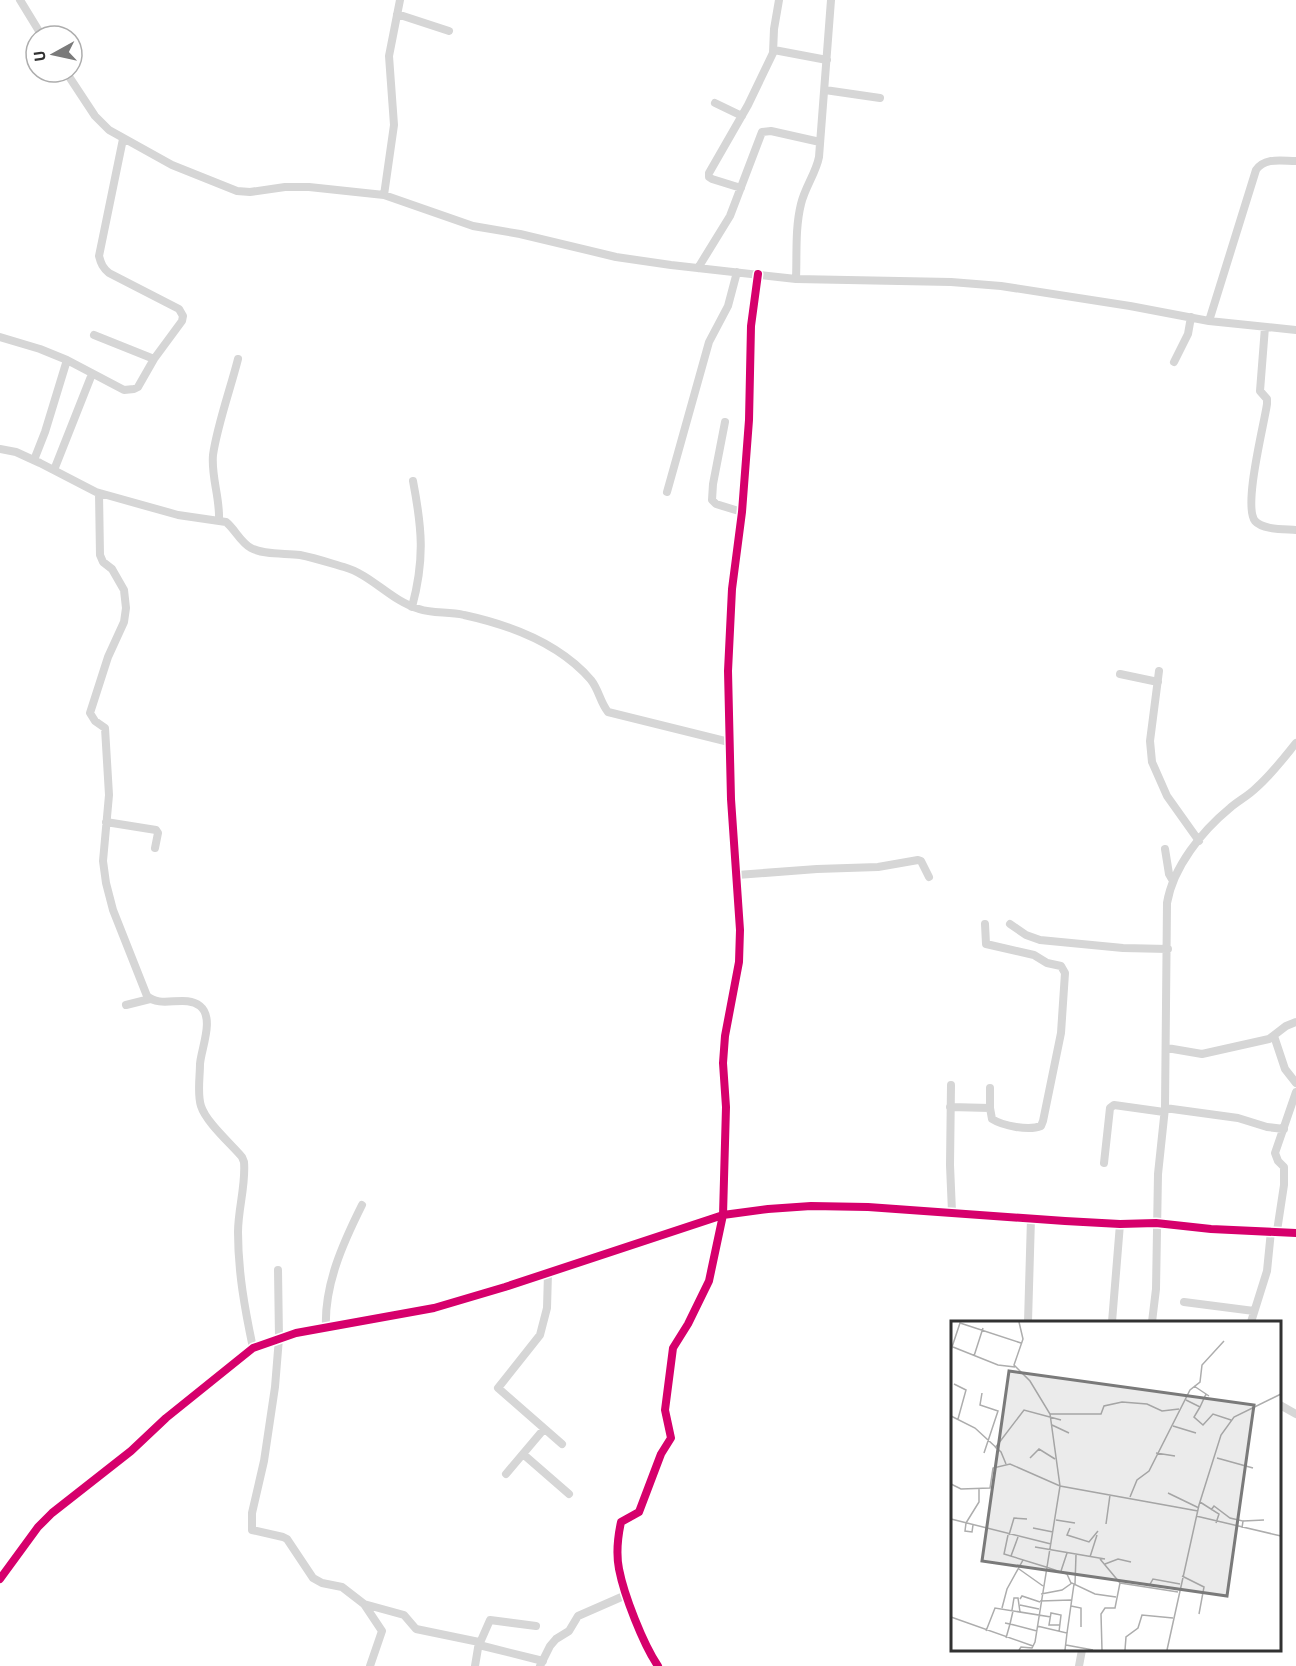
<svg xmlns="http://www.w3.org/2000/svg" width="1296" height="1666" font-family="'Titillium Web',sans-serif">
<rect width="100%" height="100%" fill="#fff"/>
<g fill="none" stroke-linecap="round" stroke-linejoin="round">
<path stroke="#d6d6d6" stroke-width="8" d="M 20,0 L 42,36
M 397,14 L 449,31
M 774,50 L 827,60
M 66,72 L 95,116 L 109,130 L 172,165 L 237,191 L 250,192 L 285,187 L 309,187 L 384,195 L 473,226 L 520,234 L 616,257 L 671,265 L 796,279 L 951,282 L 1001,286 L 1130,306 L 1209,321 L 1296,330
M 825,90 L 880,98
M 715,103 L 742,116
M 741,188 L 712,179 L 709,177 L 709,173 L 748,105 L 773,53 L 774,29 L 779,0
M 384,195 L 394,125 L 389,56 L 400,0
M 698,268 L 730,216 L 762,132 L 771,131 L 820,142
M 796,279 C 797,254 795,228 801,204 C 805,187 816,173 819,157 L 831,0
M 1209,321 L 1256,170 C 1265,157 1282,161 1296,161
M 1265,327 L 1260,391 L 1267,399 L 1267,404 C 1264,425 1243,506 1255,521 C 1263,530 1285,529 1296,530
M 94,335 L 154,359
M 0,337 L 40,349 L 67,360 L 45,432 L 34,460
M 67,360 L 124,390 L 134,389 L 138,387 L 154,359 L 182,321 L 183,316 L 179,309 L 109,273 C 103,268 101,264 99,256 L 123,139
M 1174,362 L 1188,334 L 1191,317
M 725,422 L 713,484 L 712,500 L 716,504 L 742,512
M 0,449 L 16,452 L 40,463 L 96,492 L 178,515 L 226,522 C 235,529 240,542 251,548 C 264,555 285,553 300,555 C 315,558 330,563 344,567 C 372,575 391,601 419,609 C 433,614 449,611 464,615 C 510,625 560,644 591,680 C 599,690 600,702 608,712 L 729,742
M 54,470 L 92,374
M 667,492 L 709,342 L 728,306 L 737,272
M 99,493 L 100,555 L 103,562 L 112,569 L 124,590 L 126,608 L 124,622 L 108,657 L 90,713 L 95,721 L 105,728 L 109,795 L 103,861 L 106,883 L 113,910 L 147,996 C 161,1009 185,994 200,1006 C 215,1018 201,1049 200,1064 C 200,1077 197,1094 201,1106 C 206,1122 230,1143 242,1157 L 244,1162 C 246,1185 238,1209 238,1232 C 238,1272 245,1310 253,1348
M 219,520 C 220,497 211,477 213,455 C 217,426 231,387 238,359
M 412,607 C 425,559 422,528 413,481
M 1159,671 L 1150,741 L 1152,762 L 1167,796 L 1199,841
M 1120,674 L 1158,682
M 106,822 L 156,830 L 158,833 L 155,848
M 1165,849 L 1169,874 L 1173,881
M 737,875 L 817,869 L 878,867 L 918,860 L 921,861 L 929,877
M 985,924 L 986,944 L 1034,955 L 1047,963 L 1061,966 L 1065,973 L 1061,1033 L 1043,1121 L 1041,1126 C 1029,1131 1003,1126 992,1119 L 990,1108
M 1010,924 L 1026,935 L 1040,940 L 1123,948 L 1168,949
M 126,1005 L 150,999
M 1274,1036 L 1285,1069 L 1296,1083
M 1167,1048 L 1202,1054 L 1269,1039 L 1286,1026 L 1296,1022
M 951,1085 L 950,1165 L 952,1212
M 950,1107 L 990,1108 L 990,1088
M 1165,1108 L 1238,1118 L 1267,1127 L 1284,1129
M 1104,1163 L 1110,1108 L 1114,1105 L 1164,1112
M 1277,1231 L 1284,1185 L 1284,1167 L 1278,1161 L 1275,1153 L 1296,1092
M 278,1270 L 279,1338 L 275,1387 L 264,1461 L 252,1513 L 252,1530 L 283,1537 L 287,1539 L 313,1578 L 322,1583 L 342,1587 L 364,1604 L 404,1615 L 416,1629 L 479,1642 L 475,1666
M 548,1273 L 547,1308 L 540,1335 L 498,1388 L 562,1444
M 1184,1302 L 1254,1311
M 1028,1322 L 1031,1218
M 1112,1322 L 1120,1224
M 1152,1322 L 1156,1289 L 1158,1174 L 1165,1108 L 1167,903 C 1173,867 1202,831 1230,808 C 1238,801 1248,796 1256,788 C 1271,775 1283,759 1296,743
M 1251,1322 L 1267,1271 L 1271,1231
M 326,1328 C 324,1285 343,1243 362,1205
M 1280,1405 L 1296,1414
M 523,1454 L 569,1494
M 506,1474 L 544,1429
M 0,1579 L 38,1527 L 52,1513 L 131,1451 L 166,1418 L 253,1348 L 296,1333 L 434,1308 L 505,1287 L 723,1215 L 768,1209 L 811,1206 L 868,1207 L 1065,1221 L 1120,1224 L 1156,1223 L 1211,1229 L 1296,1233
M 364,1604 L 382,1631 L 370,1666
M 536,1626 L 490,1620 L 479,1645 L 543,1661
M 540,1666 L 550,1646 L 556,1639 L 569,1631 L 578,1616 L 626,1595
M 658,1666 C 643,1644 624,1595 619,1569 C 616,1554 618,1536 621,1522 L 639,1512 L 661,1454 L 671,1438 L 665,1410 L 673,1348 L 688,1324 L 709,1281 L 723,1215 L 726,1107 L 723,1063 L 725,1036 L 739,962 L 740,930 L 731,799 L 728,671 L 732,589 L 742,512 L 749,420 L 751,326 L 758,274
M 1079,1666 L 1082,1650"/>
<g stroke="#fff" stroke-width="11">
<path id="cycleway" d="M 0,1579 L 38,1527 L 52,1513 L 131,1451 L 166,1418 L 253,1348 L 296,1333 L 434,1308 L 505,1287 L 723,1215 L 768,1209 L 811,1206 L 868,1207 L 1065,1221 L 1120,1224 L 1156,1223 L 1211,1229 L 1296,1233
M 658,1666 C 643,1644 624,1595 619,1569 C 616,1554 618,1536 621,1522 L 639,1512 L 661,1454 L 671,1438 L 665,1410 L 673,1348 L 688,1324 L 709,1281 L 723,1215 L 726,1107 L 723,1063 L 725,1036 L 739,962 L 740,930 L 731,799 L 728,671 L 732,589 L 742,512 L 749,420 L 751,326 L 758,274"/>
</g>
<use href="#cycleway" stroke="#d6006c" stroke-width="8"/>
</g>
<g transform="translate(951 1321)">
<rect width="330" height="330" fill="#fff"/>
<path fill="none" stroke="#adadad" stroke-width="1.5" d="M 68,1 L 72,18 L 63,44 L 79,60 L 99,93 L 109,165 L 84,321 L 81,327 L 70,326 L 68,329M 2,26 L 47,44 L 64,46M 0,29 L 9,2 L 70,22M 23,35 L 32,7M 3,63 L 15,69 L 7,98M 243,65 L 258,75M 31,72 L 29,84 L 47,90 L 33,132M 235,79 L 249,86 L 255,73M 249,86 L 243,96 L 252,104 L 262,93 L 280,99M 99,93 L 150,93 L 153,85 L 171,81 L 196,83 L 211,90 L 228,88M 0,95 L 24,107 L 50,131 L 55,143M 101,104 L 118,112M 222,105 L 245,112M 44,127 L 73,89 L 110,99M 205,132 L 224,135M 79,137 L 88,128 L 104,138M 266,137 L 302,147M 0,163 L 10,168 L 39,167 L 42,147 L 59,143 L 109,165 L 247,190M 217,172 L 248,187M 179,176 L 186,159 L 198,150 L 239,69 L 249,61 L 251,44 L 273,20M 249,181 L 268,193 L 265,202M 260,189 L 263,185 L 279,197 L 292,200 L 291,207M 245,195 L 330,215M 0,198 L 100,223M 105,199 L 124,202M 292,200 L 313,199M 15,202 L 28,181 L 28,167M 15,202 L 14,210 L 21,211 L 22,204M 155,203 L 159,174M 82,207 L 102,211M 119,207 L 116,214 L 138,221 L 147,210M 57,214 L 53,233 L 95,246M 58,214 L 63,197 L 76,198M 84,226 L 154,238M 60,235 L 67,216M 139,236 L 146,214M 149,238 L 169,262 L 164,287 L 154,287 L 150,293 L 151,329M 154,243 L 167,238 L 180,241M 95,246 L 116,253 L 120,262M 68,248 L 92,265M 110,250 L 116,232M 231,255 L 253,266 L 248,293M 169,262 L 227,271M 124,263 L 125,234M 198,265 L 202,258 L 229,263M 90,273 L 111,269 L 121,262 L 144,273 L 165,276M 69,278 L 71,275 L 89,281M 89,280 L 120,279M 69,284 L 88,288M 120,285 L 130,287 L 130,306M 51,287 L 56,268 L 72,239M 61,289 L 63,277 L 67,277 L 69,291M 0,296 L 82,325M 54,302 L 59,303 L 62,290M 86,305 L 116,312 L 114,329M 35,310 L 44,287 L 100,296M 108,311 L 110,294 L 100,292 L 98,304 L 109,304M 116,312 L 123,263M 55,317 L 59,303 L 86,310M 115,324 L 142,329M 174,329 L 175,316 L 187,307 L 191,294 L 222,297M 216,329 L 248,184 L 270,114 L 283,96 L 330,73"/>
<path fill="#7a7a7a" fill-opacity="0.15" stroke="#7a7a7a" stroke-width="3" d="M 58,50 L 303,84 L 276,275 L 31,240 Z"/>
<rect width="330" height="330" fill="none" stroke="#323232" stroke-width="3"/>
</g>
<g transform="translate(54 54) rotate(262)"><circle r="28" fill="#ffffff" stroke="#adadad" stroke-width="1.5"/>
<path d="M0-4.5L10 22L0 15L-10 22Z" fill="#7a7a7a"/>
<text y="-9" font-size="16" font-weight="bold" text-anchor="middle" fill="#323232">U</text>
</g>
</svg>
